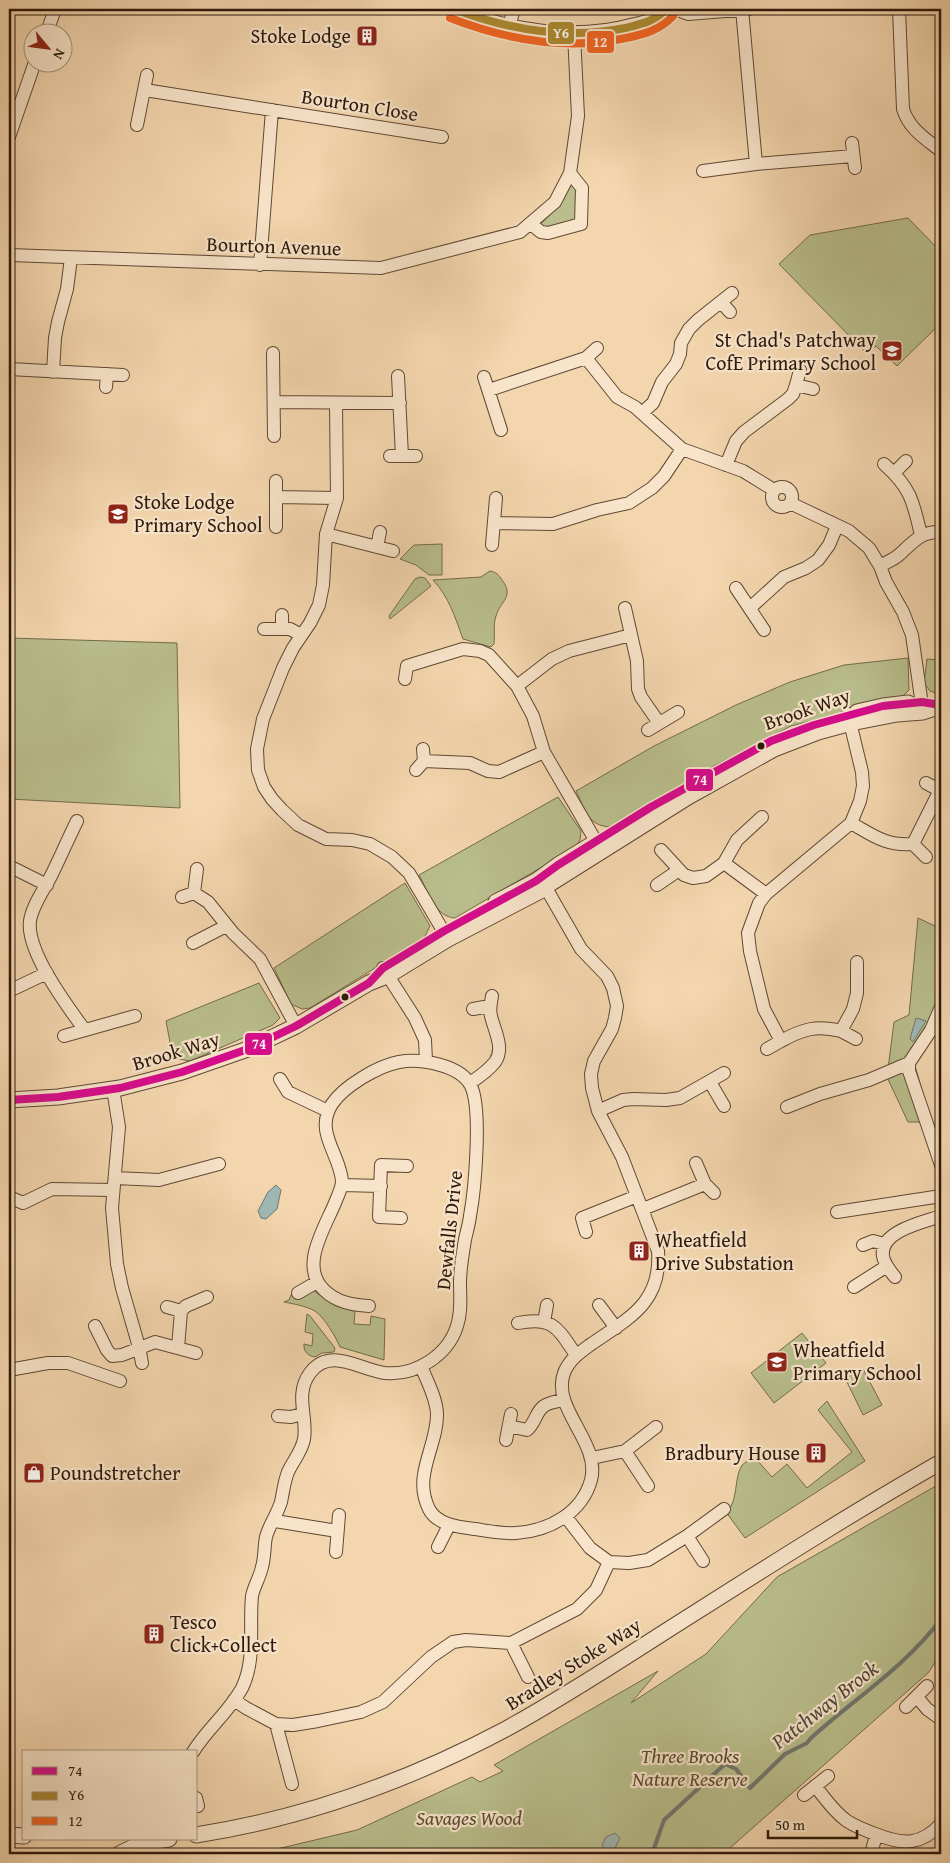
<svg xmlns="http://www.w3.org/2000/svg" width="950" height="1863" font-family="'Gentium Book Plus',serif">
<rect width="100%" height="100%" fill="#f4d6ae"/>
<filter id="stains"><feTurbulence type="fractalNoise" baseFrequency=".004" numOctaves="4"/><feColorMatrix values="0 0 0 0 .2 0 0 0 0 .09 0 0 0 0 .02 0 0 0 .5 -.17"/></filter>
<radialGradient id="worn" r=".72"><stop offset=".6" stop-color="#630" stop-opacity="0"/><stop offset="1" stop-color="#630" stop-opacity=".3"/></radialGradient>
<path fill="#b9be8c" stroke="#736b4b" d="M 572,183 L 577,189 L 576,221 L 544,230 L 539,226 L 561,203 Z
M 908,218 L 941,252 L 941,323 L 897,366 L 876,346 L 866,353 L 779,264 L 810,235 Z
M 442,544 L 442,575 L 429,575 L 416,565 L 400,559 L 414,545 Z
M 490,571 C 496,572 499,575 502,580 C 515,597 500,601 496,616 C 493,624 495,635 494,644 L 491,647 L 463,639 C 455,617 449,597 433,580 L 481,577 Z
M 420,577 L 425,578 L 431,586 L 390,619 L 389,616 L 415,579 Z
M 9,638 L 177,643 L 180,808 L 9,799 Z
M 908,658 L 909,690 L 901,698 L 791,726 L 714,766 L 611,827 C 587,826 586,810 576,791 L 654,746 L 736,705 L 790,682 L 844,665 Z
M 927,659 L 941,660 L 941,695 L 930,691 L 924,683 Z
M 558,797 L 581,831 L 580,840 L 576,847 L 455,918 C 435,917 428,891 419,875 Z
M 405,883 L 430,926 L 424,938 L 310,1008 L 302,1009 L 291,1004 L 274,968 Z
M 941,913 L 941,1018 L 914,1062 L 931,1122 L 908,1122 L 887,1077 L 894,1022 L 909,1015 L 918,918 L 935,926 Z
M 259,983 L 280,1018 L 273,1025 L 190,1061 L 173,1058 L 166,1021 Z
M 311,1289 L 336,1306 L 355,1311 L 354,1324 L 370,1325 L 371,1316 L 385,1319 L 384,1360 L 340,1347 C 336,1337 324,1317 315,1311 C 306,1306 294,1304 284,1302 L 289,1300 L 291,1295 L 296,1295 Z
M 307,1314 L 310,1316 L 335,1348 L 334,1352 L 322,1353 L 315,1357 C 308,1356 303,1351 304,1344 L 312,1346 L 313,1334 L 305,1332 Z
M 802,1333 L 826,1363 L 774,1403 L 751,1373 Z
M 863,1369 L 882,1405 L 863,1415 L 845,1378 Z
M 827,1401 L 865,1461 L 745,1538 L 726,1512 C 743,1500 728,1457 757,1460 L 772,1477 L 787,1464 L 807,1488 L 852,1452 L 818,1410 Z
M 941,1483 L 941,1654 L 928,1673 L 730,1848 L 727,1854 L 256,1854 L 357,1830 L 472,1777 L 480,1782 L 503,1771 L 494,1765 L 658,1671 L 631,1703 L 706,1654 L 777,1577 Z"/>
<path fill="#9fb7b4" stroke="#717770" d="M 916,1018 L 926,1021 L 913,1042 L 910,1039 Z
M 276,1185 L 281,1190 L 277,1209 L 266,1219 L 261,1218 L 258,1211 L 268,1192 Z
M 615,1833 L 620,1838 L 615,1848 L 611,1851 L 606,1851 L 602,1845 L 606,1837 Z"/>
<g fill="none" stroke-linecap="round" stroke-linejoin="round">
<path stroke="#717770" stroke-width="4" d="M 937,930 L 941,923
M 652,1854 L 664,1820 L 725,1764 L 736,1769 L 750,1788 L 785,1754 L 807,1743 L 811,1738 C 854,1699 906,1666 941,1619"/>
<g stroke="#5f4833" stroke-width="14">
<path id="minor" d="M 675,9 L 688,14 L 749,9
M 742,9 L 756,164
M 899,9 L 903,109 C 909,129 926,139 941,151
M 509,26 L 514,9
M 47,32 L 55,9
M 145,90 L 442,137
M 137,125 L 147,75
M 9,137 L 35,62
M 852,143 L 855,168
M 703,171 L 756,164 L 853,156
M 531,224 L 541,232 L 548,233 L 581,224 L 582,188 L 570,173
M 9,255 L 381,268 L 520,232 L 555,202 L 570,173 L 578,116 L 574,34
M 260,265 L 272,110
M 721,302 L 730,312
M 273,353 L 274,436
M 586,358 L 617,397 L 635,407 L 682,449 L 743,471 L 774,490
M 9,369 L 123,375
M 53,372 L 55,338 L 58,322 L 67,289 L 71,258
M 398,376 L 402,456
M 484,377 L 501,430
M 796,385 L 800,370
M 106,387 L 107,374
M 489,390 L 586,358 L 597,348
M 274,402 L 400,403
M 336,403 L 337,498 L 326,534 L 323,585 L 319,605 L 310,623 L 293,648 L 283,668 L 263,719 L 257,749 L 258,770 L 264,787 L 272,799 L 282,810 L 298,825 L 326,839 L 352,840 L 370,844 L 392,857 L 409,873 L 448,939
M 642,413 L 653,403 L 662,382 L 676,364 L 680,354 L 681,343 L 689,329 L 698,320 L 732,293
M 390,456 L 416,456
M 884,464 C 911,488 913,501 921,535
M 726,465 L 736,441 L 744,432 L 788,399 L 793,394 L 796,385 L 813,389
M 894,473 L 906,461
M 276,481 L 276,527
M772 497a10 10 0 1 1 20 0a10 10 0 1 1-20 0Z
M 276,497 L 337,498
M 790,503 L 849,531 L 869,548 L 880,566 L 886,582 L 903,612 L 912,635 L 923,712
M 495,523 L 553,524 L 597,510 L 629,503 L 652,488 L 664,476 L 682,449
M 326,534 L 393,551
M 492,545 L 496,498
M 377,547 L 380,532
M 880,566 C 887,562 895,559 900,554 C 914,541 922,531 941,532
M 736,588 L 764,630
M 625,608 L 637,661 L 638,689 L 641,697 L 659,723
M 750,608 L 784,577 L 806,568 L 818,560 L 829,545 L 837,526
M 282,628 L 282,615
M 264,629 L 290,629 L 301,635
M 405,679 L 407,666 L 463,649 L 480,651 L 489,655 L 517,686 L 533,716 L 544,752 L 601,850
M 517,686 L 552,659 L 569,651 L 631,635
M 848,714 L 862,772 L 863,786 L 860,801 L 851,823 L 766,894 L 759,903 L 748,933 L 750,951 L 764,1009 L 781,1041 C 803,1029 816,1025 841,1031 L 853,1009 L 857,993 L 857,962
M 648,730 L 678,712
M 424,761 L 470,763 L 488,771 L 499,772 L 544,752
M 416,770 L 424,761 L 423,749
M 926,783 L 939,790
M 77,821 C 68,839 60,858 51,876 C 44,890 32,906 30,921 C 26,951 67,1006 84,1029
M 851,823 C 874,836 886,846 913,844 L 941,788
M 913,844 L 926,857
M 661,850 L 684,875 L 693,878 L 706,876 L 724,863 L 737,840 L 762,817
M 724,863 L 766,894
M 13,868 L 47,885
M 197,869 L 194,893 L 208,902 L 233,933 L 260,959 L 296,1026
M 657,885 L 679,870
M 182,897 L 194,893
M 193,943 L 226,926
M 383,968 L 415,1018 L 425,1040 L 426,1061
M 9,991 L 47,973
M 941,1007 L 931,1030 L 909,1063 L 909,1071 L 941,1165
M 473,1009 L 490,1006
M 841,1031 L 856,1039
M 64,1036 L 135,1016
M 767,1049 L 781,1041
M 280,1079 L 288,1092 L 328,1111
M 710,1082 L 724,1106
M 470,1083 C 479,1077 488,1071 495,1062 C 505,1048 494,1030 491,1016 C 489,1009 491,1003 492,996
M 113,1089 L 119,1127 L 112,1208 L 117,1264 L 122,1288 L 139,1347 L 142,1363
M 787,1107 L 820,1094 L 869,1080 L 909,1063
M 598,1111 L 623,1100 L 633,1099 L 666,1100 L 680,1098 L 724,1073
M 696,1163 L 705,1184 L 714,1193
M 115,1178 L 159,1180 L 219,1164
M 342,1185 L 381,1186
M 9,1197 L 23,1203 L 52,1189 L 113,1190
M 643,1209 L 705,1184
M 837,1212 L 941,1196
M 401,1218 L 379,1217 L 381,1165 L 407,1166
M 586,1232 L 582,1218 L 637,1196
M 863,1245 L 873,1241 L 884,1244
M 895,1277 C 890,1271 884,1263 883,1256 C 879,1231 924,1222 941,1216
M 854,1287 L 887,1266
M 298,1293 L 317,1282
M 599,1305 L 616,1328
M 167,1307 L 181,1311 L 186,1306 L 207,1297
M 544,1322 L 547,1305
M 518,1323 C 554,1316 558,1329 576,1355
M 95,1326 L 107,1350 L 112,1356 L 122,1355 L 155,1342 L 196,1353
M 178,1348 L 181,1311
M 421,1366 C 427,1381 436,1397 437,1413 C 438,1446 412,1475 429,1509 C 437,1525 459,1527 475,1529 C 489,1531 503,1534 516,1533 C 549,1531 582,1513 591,1480 C 601,1442 551,1409 564,1373 C 569,1360 579,1353 590,1345 C 627,1319 662,1304 658,1251 L 622,1157 L 598,1111 L 592,1088 L 591,1074 L 594,1061 L 612,1029 L 615,1018 L 617,1006 L 613,988 L 607,976 L 581,949 L 546,888
M 9,1370 L 48,1363 L 68,1363 L 120,1381
M 278,1416 L 291,1417 L 302,1414
M 509,1426 L 527,1430 C 535,1424 536,1411 544,1406 C 549,1402 559,1401 564,1400
M 506,1440 L 511,1414
M 625,1451 L 648,1486
M 592,1458 L 625,1451 L 656,1427
M 566,1517 L 590,1548 L 609,1562 L 629,1563 L 648,1560 L 687,1536 L 724,1509
M 275,1521 L 337,1531
M 687,1536 L 703,1561
M 438,1547 L 449,1525
M 336,1552 L 339,1515
M 511,1643 L 528,1677
M 917,1697 L 927,1709 L 941,1719
M 234,1700 L 246,1708 L 276,1724 L 293,1725 L 318,1721 L 361,1712 L 383,1702 L 431,1657 L 453,1642 L 466,1640 L 511,1643 L 577,1609 L 596,1590 L 609,1562
M 906,1707 L 927,1686
M 276,1724 L 292,1784
M 193,1752 C 207,1729 229,1712 242,1688 C 256,1660 249,1626 252,1596 C 254,1586 260,1577 262,1567 C 265,1557 264,1546 266,1537 C 269,1525 277,1515 281,1502 C 283,1493 284,1482 288,1472 C 293,1461 302,1451 304,1439 C 308,1418 294,1394 310,1373 C 330,1346 360,1370 385,1373 C 416,1376 448,1355 457,1326 C 462,1311 460,1297 460,1283 C 460,1270 462,1258 464,1246 C 465,1236 469,1226 470,1216 C 475,1189 482,1109 471,1086 C 461,1065 420,1058 399,1062 C 378,1066 344,1086 332,1104 C 314,1132 340,1154 342,1181 C 342,1187 339,1193 337,1198 C 327,1225 298,1265 324,1290 C 336,1302 352,1305 369,1306
M 815,1786 C 825,1798 834,1812 847,1821 C 856,1827 867,1831 878,1835 C 904,1845 921,1845 941,1824
M 804,1795 L 828,1776
M 196,1798 L 198,1806
M 871,1854 L 876,1835"/>
</g>
<g stroke="#5f4833" stroke-width="17">
<path id="tertiary" d="M 454,9 C 508,32 575,42 633,26 C 640,24 649,23 655,19 C 659,17 663,12 666,9
M 857,712 L 883,706 L 908,703
M 496,902 L 536,881 L 558,865 L 594,843
M 9,1100 L 58,1097 L 120,1088 L 182,1072 L 248,1049 L 296,1026 L 369,983 L 389,975 L 448,939 L 544,889 L 548,885 L 688,797 L 774,749 L 818,732 L 851,723 L 897,714 L 923,712 L 941,706
M 9,1835 L 24,1836
M 196,1835 C 305,1818 410,1780 506,1729 C 570,1694 631,1653 693,1614 C 775,1562 857,1510 941,1462
M 119,1854 L 139,1844 L 169,1839"/>
</g>
<use href="#minor" stroke="#f8e4ca" stroke-width="12"/>
<use href="#tertiary" stroke="#f8e4ca" stroke-width="15"/>
<g stroke="#f8e4ca" stroke-width="11">
<path id="bus-1" d="M 9,1100 L 58,1097 L 120,1088 L 182,1072 L 248,1049 L 296,1026 L 369,983 L 383,968 L 444,931 L 536,881 L 558,865 L 651,807 L 771,741 L 814,725 L 883,706 L 922,702 L 941,705"/>
</g>
<g stroke="#f8e4ca" stroke-width="11">
<path id="bus-2" d="M 454,9 C 509,30 566,40 625,28 C 641,24 654,22 666,9"/>
</g>
<g stroke="#f8e4ca" stroke-width="11">
<path id="bus-3" d="M 450,18 C 507,40 566,51 626,38 C 645,34 660,30 673,16"/>
</g>
<use href="#bus-1" stroke="#d70b8c" stroke-width="8"/>
<use href="#bus-2" stroke="#ab8930" stroke-width="8"/>
<use href="#bus-3" stroke="#f26522" stroke-width="8"/>
</g>
<defs>
<g id="building-square" transform="scale(1.125)"><rect x="-9" y="-9" width="18" height="18" rx="4" fill="#8f2418" stroke="#f8e4ca"/><path d="M-4-6H4V6H1V3H-1V6H-4ZM-2.5-4.3h1.7v1.8h-1.7ZM.8-4.3h1.7v1.8H.8ZM-2.5-1h1.7V.8h-1.7ZM.8-1h1.7V.8H.8Z" fill="#fff"/></g>
<g id="school-square" transform="scale(1.125)"><rect x="-9" y="-9" width="18" height="18" rx="4" fill="#8f2418" stroke="#f8e4ca"/><path d="M0-5L7-2L0 1L-7-2ZM-4 1L0 2.5L4 1V4Q0 6-4 4Z" fill="#fff"/></g>
<g id="shop-square" transform="scale(1.125)"><rect x="-9" y="-9" width="18" height="18" rx="4" fill="#8f2418" stroke="#f8e4ca"/><path d="M-5-2.5h2.3a2.7 3.5 0 0 1 5.4 0H5L5.5 6h-11ZM-1.5-2.5h3a1.5 2.3 0 0 0-3 0Z" fill="#fff"/></g>
</defs>
<g fill-rule="evenodd">
<use href="#building-square" x="367" y="36"/>
<use href="#school-square" x="892" y="351"/>
<use href="#school-square" x="118" y="514"/>
<use href="#building-square" x="639" y="1251"/>
<use href="#school-square" x="777" y="1362"/>
<use href="#building-square" x="816" y="1453"/>
<use href="#shop-square" x="34" y="1473"/>
<use href="#building-square" x="154" y="1634"/>
</g>
<g fill="#2d180a" stroke="#f8e4ca" stroke-width="2">
<circle cx="761" cy="746" r="4.5"/>
<circle cx="345" cy="997" r="4.5"/>
</g>
<g text-anchor="middle" stroke-width="4.5" stroke-linejoin="round" paint-order="stroke">
<g font-size="20" fill="#2d180a" stroke="#f8e4ca" text-anchor="start">
<text x="351" y="43" text-anchor="end">Stoke Lodge</text>
<text x="876" y="347" text-anchor="end">St Chad's Patchway<tspan x="876" dy="23">CofE Primary School</tspan></text>
<text x="134" y="509">Stoke Lodge<tspan x="134" dy="23">Primary School</tspan></text>
<text x="655" y="1247">Wheatfield<tspan x="655" dy="23">Drive Substation</tspan></text>
<text x="793" y="1357">Wheatfield<tspan x="793" dy="23">Primary School</tspan></text>
<text x="800" y="1460" text-anchor="end">Bradbury House</text>
<text x="50" y="1480">Poundstretcher</text>
<text x="170" y="1629">Tesco<tspan x="170" dy="23">Click+Collect</tspan></text>
</g>
<g font-size="20" fill="#2d180a" stroke="#f8e4ca">
<text transform="translate(360 105) rotate(9)" y="7">Bourton Close</text>
<text transform="translate(274 246) rotate(2)" y="7">Bourton Avenue</text>
<text transform="translate(807 709) rotate(-19)" y="7">Brook Way</text>
<text transform="translate(176 1051) rotate(-17)" y="7">Brook Way</text>
<text transform="translate(449 1230) rotate(-84)" y="7">Dewfalls Drive</text>
<text transform="translate(573 1664) rotate(-32)" y="7">Bradley Stoke Way</text>
</g>
<g font-size="20" font-style="italic" fill="#574a31" stroke="#f8e4ca">
<text x="690" y="1763">Three Brooks<tspan x="690" dy="23">Nature Reserve</tspan></text>
<text x="469" y="1825">Savages Wood</text>
</g>
<g font-size="21" font-style="italic" fill="#4f483d" stroke="#f8e4ca">
<text transform="translate(825 1705) rotate(-38)" y="7">Patchway Brook</text>
</g>
</g>
<g stroke="#f8e4ca" stroke-width="2">
<rect x="547" y="21" width="28" height="24" rx="5" fill="#ab8930"/>
<rect x="586" y="30" width="29" height="24" rx="5" fill="#f26522"/>
<rect x="685" y="768" width="29" height="24" rx="5" fill="#d70b8c"/>
<rect x="244" y="1032" width="29" height="24" rx="5" fill="#d70b8c"/>
</g>
<g font-size="14" text-anchor="middle" font-weight="bold" fill="#fff">
<text x="561" y="38">Y6</text>
<text x="600" y="47">12</text>
<text x="700" y="785">74</text>
<text x="259" y="1049">74</text>
</g>
<rect width="950" height="1863" fill="none" stroke="#f4d6ae" stroke-width="30"/>
<rect x="10" y="10" width="930" height="1843" fill="none" stroke="#2d180a" stroke-width="2.5"/>
<rect x="15" y="15" width="920" height="1833" fill="none" stroke="#2d180a"/>
<rect x="22" y="1750" width="175" height="90" fill="#f8e4ca" stroke="#a7927d"/>
<rect x="32" y="1767" width="25" height="8" fill="#d70b8c" stroke="#a7927d"/>
<text x="68" y="1776" font-size="15" fill="#2d180a">74</text>
<rect x="32" y="1792" width="25" height="8" fill="#ab8930" stroke="#a7927d"/>
<text x="68" y="1800" font-size="15" fill="#2d180a">Y6</text>
<rect x="32" y="1817" width="25" height="8" fill="#f26522" stroke="#a7927d"/>
<text x="68" y="1826" font-size="15" fill="#2d180a">12</text>
<g transform="translate(48 48) rotate(119)"><circle r="24" fill="#f8e4ca" stroke="#a7927d"/>
<path d="M0-4L9 19L0 12L-9 19Z" fill="#8f2418"/>
<text y="-8" font-size="14" font-weight="bold" text-anchor="middle" fill="#2d180a">N</text>
</g>
<path d="M768 1830v8h89v-8" fill="none" stroke="#2d180a" stroke-width="2.5"/>
<text x="775" y="1830" font-size="15" fill="#2d180a" stroke="#f8e4ca" stroke-width="4" paint-order="stroke">50 m</text>
<rect width="100%" height="100%" filter="url(#stains)"/>
<rect width="100%" height="100%" fill="url(#worn)"/>
</svg>
